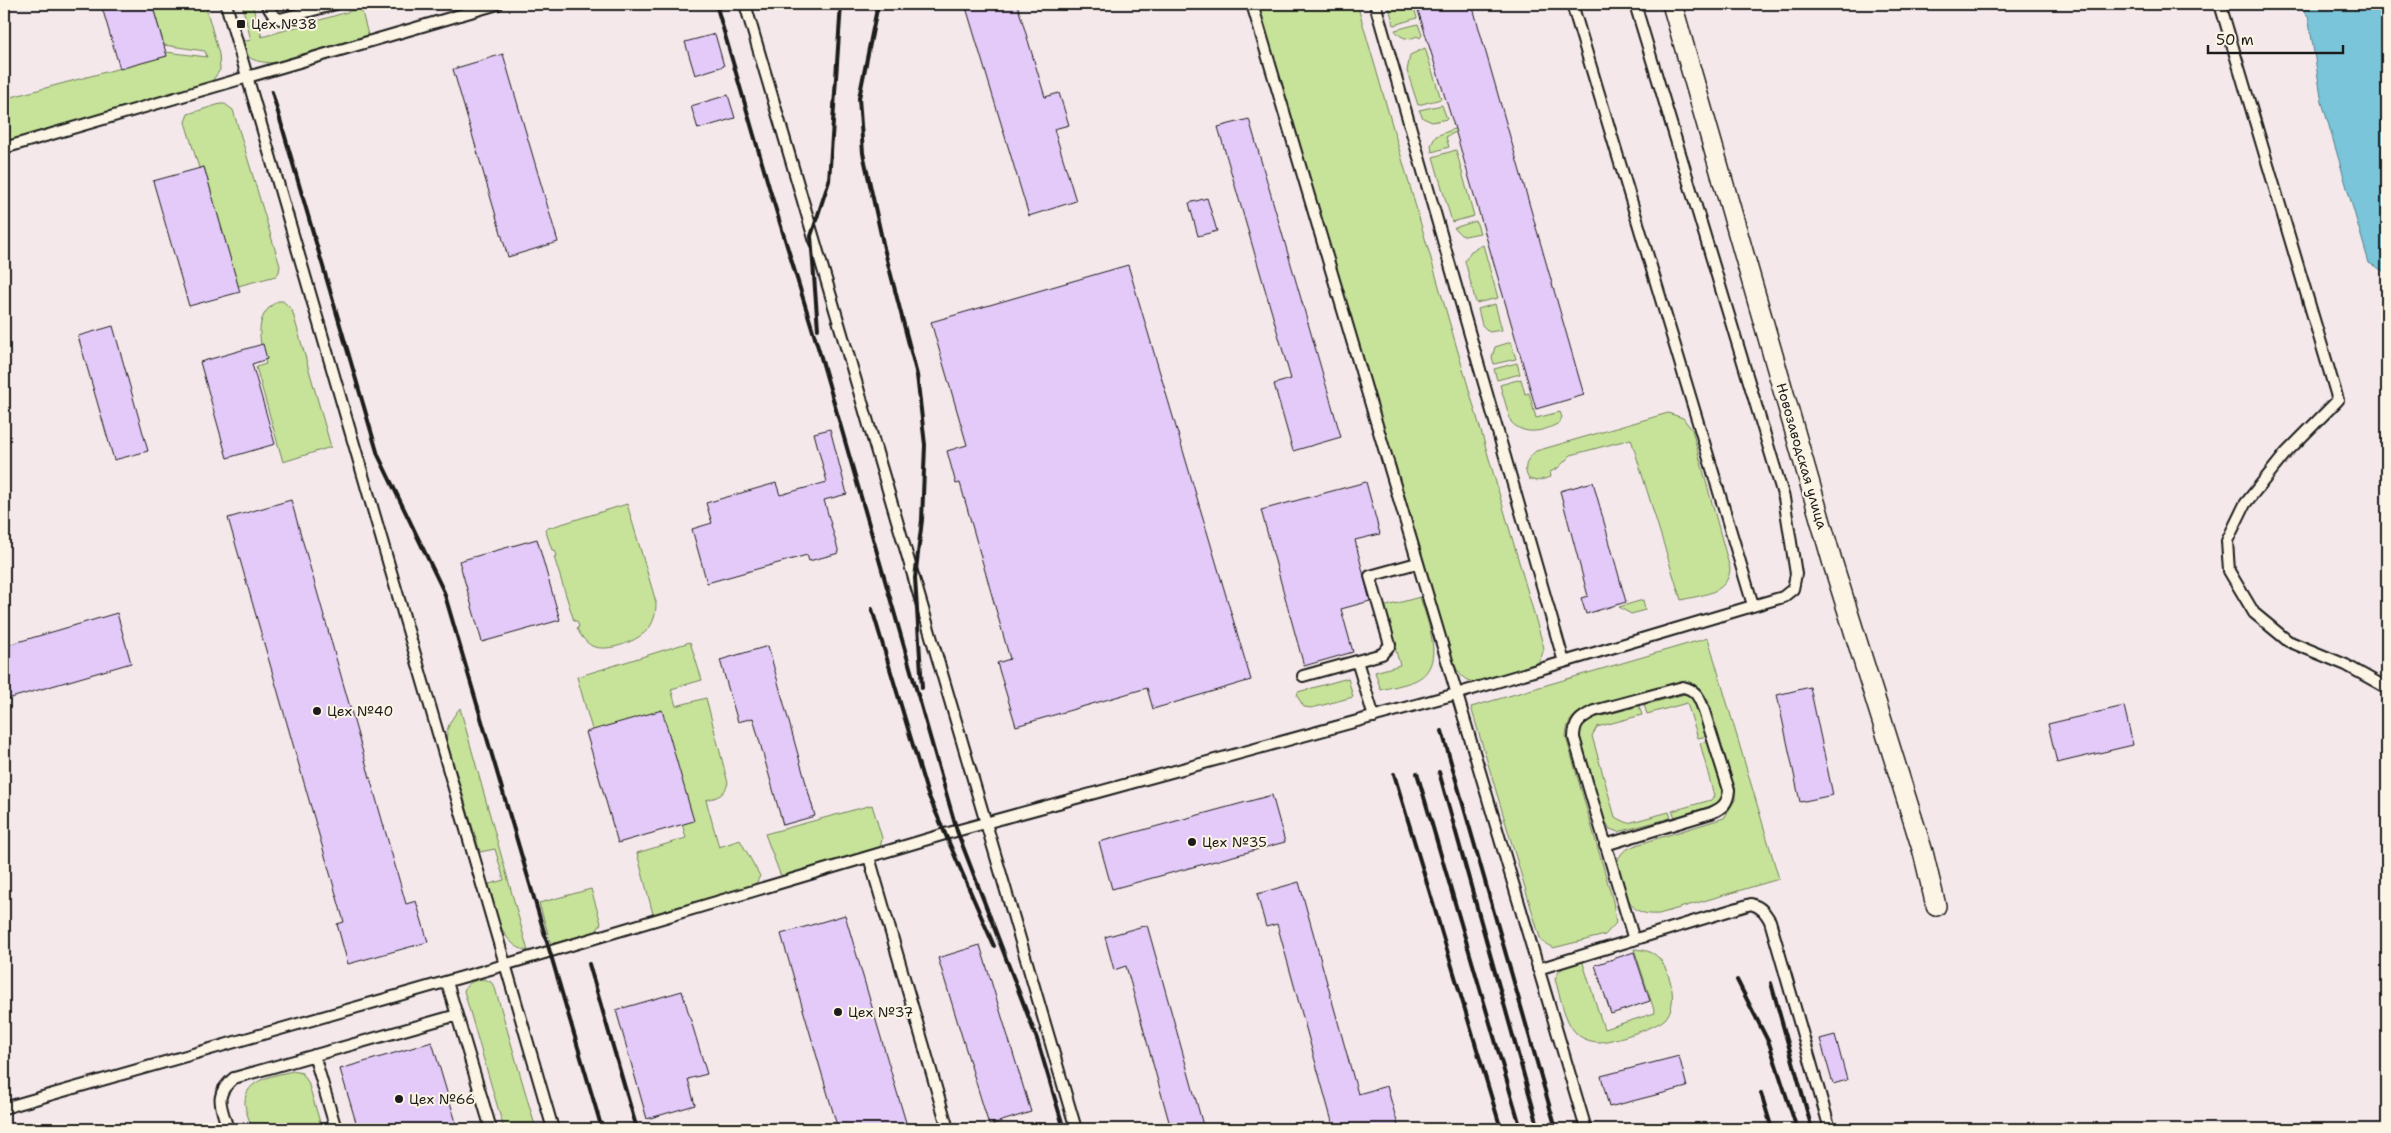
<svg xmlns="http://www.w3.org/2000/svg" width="2391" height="1133" font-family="'Shantell Sans',sans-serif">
<rect width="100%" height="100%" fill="#fcf5e5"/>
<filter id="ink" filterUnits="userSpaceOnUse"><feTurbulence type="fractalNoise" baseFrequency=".02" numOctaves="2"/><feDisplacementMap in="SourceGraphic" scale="10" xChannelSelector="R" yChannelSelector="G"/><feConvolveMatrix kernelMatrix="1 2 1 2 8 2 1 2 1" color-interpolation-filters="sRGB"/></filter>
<g filter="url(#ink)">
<path fill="#f4e8eb" d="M 4,4 L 2387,4 L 2387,1129 L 4,1129 Z"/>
<path fill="#c7e39a" stroke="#72805b" d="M 152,4 L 205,4 L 219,54 L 220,70 L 210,84 L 4,145 L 4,99 L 166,56 L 166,52 L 207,57 L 205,51 L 164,45 Z
M 230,4 L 252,4 L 262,37 L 361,8 L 368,35 L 273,63 C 256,62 245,60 240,42 L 251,40 L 242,5 L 231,7 Z
M 1252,4 L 1357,4 L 1544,648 C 1542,655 1541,660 1535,665 C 1525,672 1481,685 1470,681 C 1462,679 1458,671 1454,665 L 1395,463 L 1387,455 Z
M 1388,4 L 1413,4 L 1417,18 L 1394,25 Z
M 1418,24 L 1422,35 L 1420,38 L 1417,36 C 1409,41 1400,38 1395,30 Z
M 1425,48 L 1441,99 L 1418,105 L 1407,71 L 1410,55 Z
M 220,104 L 225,104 L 233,110 L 280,266 L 279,272 L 276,276 L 238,286 L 204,167 L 199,168 L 185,122 L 188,114 Z
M 1442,105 L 1447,119 L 1432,122 L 1423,118 L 1419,110 Z
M 1459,127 L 1460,130 L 1446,137 L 1449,147 L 1432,152 L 1431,145 L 1436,136 Z
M 1456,150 L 1474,216 L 1452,222 L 1433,157 Z
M 1476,221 L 1480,233 L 1465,236 L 1461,235 L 1454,228 Z
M 1483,245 L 1498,298 L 1476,303 L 1465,261 L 1471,251 Z
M 278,301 L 283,301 L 292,310 L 331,447 L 283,462 L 256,367 L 266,364 C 259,341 253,315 278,301 Z
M 1495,304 L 1502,330 L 1489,332 L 1482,325 L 1478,309 Z
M 1511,342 L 1516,359 L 1494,364 L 1492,357 L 1495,347 Z
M 1517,363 L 1520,374 L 1497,380 L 1494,369 Z
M 1521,379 L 1525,394 L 1529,393 L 1536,418 L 1560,412 L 1562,417 L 1559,423 C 1543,432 1524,436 1511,422 L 1500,385 Z
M 1668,413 L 1683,418 L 1692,430 L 1730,569 C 1728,594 1701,595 1681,600 L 1631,439 L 1571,455 L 1558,468 L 1550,472 L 1551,477 L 1537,481 L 1529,479 C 1522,468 1527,458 1536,451 Z
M 627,504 L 656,602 C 656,611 655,620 649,628 C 639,641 608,653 592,646 C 585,642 580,635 577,628 L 579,627 L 577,621 L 574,621 L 554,557 L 557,556 L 555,550 L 552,550 L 545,529 Z
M 1420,597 C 1427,621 1448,667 1414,681 C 1404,685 1392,687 1381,690 L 1375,672 L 1400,665 L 1383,607 Z
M 1643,600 L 1645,610 L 1631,614 L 1619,607 Z
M 1708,638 L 1779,879 L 1659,914 C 1631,916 1628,901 1621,878 C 1618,871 1615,863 1620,856 C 1623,850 1630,848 1636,845 L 1724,818 L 1735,800 L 1735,789 L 1708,700 C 1702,690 1697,686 1686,682 L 1593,706 C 1576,712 1567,718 1566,737 L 1613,901 L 1616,923 L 1605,935 L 1553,948 L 1541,941 L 1471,707 Z
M 690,642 L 702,680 L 671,689 L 676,706 L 706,698 L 728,783 C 724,796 718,797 706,800 L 719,847 L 740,840 L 760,876 L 757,882 L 753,885 L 653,914 L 637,853 L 686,838 L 657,729 L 597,747 L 577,677 Z
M 1348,678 L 1353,697 L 1312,708 L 1304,707 L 1297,696 L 1298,692 Z
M 1685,694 L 1695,699 L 1707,736 L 1698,738 L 1687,703 L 1647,714 L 1644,705 Z
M 1639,706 L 1642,715 L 1597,727 L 1592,736 L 1615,817 L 1628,823 L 1669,812 L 1671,818 L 1618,832 L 1610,829 L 1604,819 L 1579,732 L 1585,723 L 1590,719 Z
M 460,708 L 528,951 C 499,945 496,909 489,884 L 504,880 L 495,849 L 480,852 L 447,742 C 445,728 451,719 460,708 Z
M 1708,741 L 1723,791 L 1723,797 L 1714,805 L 1675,817 L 1672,811 L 1711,800 L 1714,796 L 1700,743 Z
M 872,805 L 882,838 L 880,849 L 785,877 L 780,874 L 765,834 Z
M 591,889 L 601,923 L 596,932 L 551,944 L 539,903 Z
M 1634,949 C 1644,950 1652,951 1659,958 C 1671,973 1679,1004 1665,1019 C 1656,1028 1613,1041 1600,1042 C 1591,1042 1582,1039 1576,1033 C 1564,1021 1560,995 1555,979 C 1560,966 1570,964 1582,960 L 1604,1029 L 1655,1013 Z
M 483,979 L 491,982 L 495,988 L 536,1129 L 504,1129 L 464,991 C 467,982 474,981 483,979 Z
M 293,1071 L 302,1073 L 308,1082 L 322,1129 L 252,1129 C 250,1121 245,1111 245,1103 C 244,1079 276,1075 293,1071 Z"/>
<path fill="#7ac5d9" stroke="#54818d" d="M 2297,4 L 2387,4 L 2387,273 L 2369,263 L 2322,102 L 2308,16 Z"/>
<path fill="#e3caf9" stroke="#1c1c1c" d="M 101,4 L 152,4 L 167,56 L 120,69 Z
M 965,4 L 1017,4 L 1045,97 L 1059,93 L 1069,125 L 1054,129 L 1076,201 L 1029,216 Z
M 1416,4 L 1472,4 L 1584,395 L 1536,409 L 1454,126 Z
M 715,34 L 724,66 L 695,75 L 685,42 Z
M 503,54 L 558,242 L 508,257 L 453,69 Z
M 728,95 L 735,118 L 698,129 L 691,106 Z
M 1249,119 L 1341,437 L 1293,451 L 1274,384 L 1291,379 L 1218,127 Z
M 204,167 L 240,292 L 189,306 L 153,181 Z
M 1207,198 L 1217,231 L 1198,236 L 1189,203 Z
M 1128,265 L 1251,680 L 1153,709 L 1147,688 L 1016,726 L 997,663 L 1010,659 L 960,483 L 956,484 L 947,451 L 967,445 L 931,322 Z
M 113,326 L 148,451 L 114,460 L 78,336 Z
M 263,344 L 267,359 L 252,364 L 275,444 L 227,458 L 200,362 Z
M 830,429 L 847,494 L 824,500 L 839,553 L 809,561 L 807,555 L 707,583 L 692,529 L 712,523 L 706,503 L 776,483 L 780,495 L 827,482 L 814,433 Z
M 1366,482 L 1380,534 L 1355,540 L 1370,601 L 1341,609 L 1353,652 L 1304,666 L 1261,510 Z
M 1593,482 L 1626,602 L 1586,614 L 1581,598 L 1588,596 L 1560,491 Z
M 291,500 L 406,904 L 416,901 L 428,942 L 348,964 L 337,924 L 344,922 L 228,518 Z
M 537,539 L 560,620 L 482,642 L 459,561 Z
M 117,613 L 131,663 L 4,700 L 4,646 Z
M 768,646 L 815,816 L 783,825 L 753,718 L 738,722 L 720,660 Z
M 1810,687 L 1833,795 L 1800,802 L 1777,695 Z
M 2124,706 L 2133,745 L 2057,763 L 2048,724 Z
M 662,710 L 694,821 L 618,843 L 586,732 Z
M 1272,795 L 1285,842 L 1112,889 L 1099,842 Z
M 1299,882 L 1358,1094 L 1387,1086 L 1399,1129 L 1334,1129 L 1277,924 L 1266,927 L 1257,894 Z
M 845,915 L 899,1099 L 908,1129 L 838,1129 L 781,934 Z
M 1147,925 L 1204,1129 L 1171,1129 L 1126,966 L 1114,970 L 1105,937 Z
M 980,945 L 1031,1112 L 989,1125 L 938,958 Z
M 1634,952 L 1650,1001 L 1611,1014 L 1595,965 Z
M 682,991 L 707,1074 L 688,1079 L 695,1105 L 647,1119 L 616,1010 Z
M 1835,1035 L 1847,1080 L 1833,1084 L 1820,1039 Z
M 432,1042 L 458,1129 L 358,1129 L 340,1069 Z
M 1679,1056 L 1687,1087 L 1609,1107 L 1601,1076 Z"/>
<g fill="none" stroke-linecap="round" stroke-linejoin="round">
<g stroke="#1c1c1c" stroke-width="14">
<path id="service" d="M 226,4 L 553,1129
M 266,4 L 274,16 L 280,19 L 336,4
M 745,4 L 1076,1129
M 1252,4 L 1586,1129
M 1375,4 L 1564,662
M 1572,4 L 1753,605
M 2220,4 L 2338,400 L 2285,454 L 2245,504 L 2227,541 L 2229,571 L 2254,613 L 2288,641 L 2346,665 L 2387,688
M 4,148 L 498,4
M 1303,676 L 1357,661
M 1374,717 L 1357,661 L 1382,654 L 1390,645 L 1370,576 L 1417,563
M 1605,845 L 1711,813 C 1723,808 1728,803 1729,790 L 1703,708 C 1699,697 1696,690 1683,687 L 1594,711 C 1580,718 1574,722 1574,738 L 1634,940
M 869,857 L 948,1129
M 1538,969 L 1751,904 C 1761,907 1765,912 1770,921 L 1830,1129
M 447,982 L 491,1129
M 314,1055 L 336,1129
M 4,1108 L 494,968 L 945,834 L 1456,694 L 1783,597 L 1793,589 L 1796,574 L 1784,498 L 1635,4
M 228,1129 C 221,1106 213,1095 234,1078 L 457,1015"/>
</g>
<g stroke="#1c1c1c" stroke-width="22">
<path id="minor" d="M 1672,4 L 1833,564 L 1923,852 L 1936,906"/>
</g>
<use href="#service" stroke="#fcf5e5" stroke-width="10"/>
<use href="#minor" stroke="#fcf5e5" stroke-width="19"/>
<path stroke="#1c1c1c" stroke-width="4" d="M 716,4 L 769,187 L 820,354 L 957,831 L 1037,1039 L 1064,1129
M 878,4 L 859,98 L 863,153 L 884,248 L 917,375 L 925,445 L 922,520 L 915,578 L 922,688
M 272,92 L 378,455 L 444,592 L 602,1129
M 818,329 L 811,236 L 829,181 L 841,4
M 872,609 L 927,792 L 994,946
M 1442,731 L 1556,1129
M 1439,772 L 1539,1129
M 1417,773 L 1521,1129
M 1394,774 L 1501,1129
M 589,964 L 637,1129
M 1737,980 L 1769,1043 L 1797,1129
M 1771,983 L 1812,1129
M 1761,1093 L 1772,1129"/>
</g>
</g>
<g fill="#1c1c1c" stroke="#fcf5e5" stroke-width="2">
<rect x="236" y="19" width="10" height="10" rx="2.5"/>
<circle cx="317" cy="711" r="5"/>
<circle cx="1192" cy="842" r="5"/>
<circle cx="838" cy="1012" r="5"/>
<circle cx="399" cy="1099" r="5"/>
</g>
<g text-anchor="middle" stroke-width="4" stroke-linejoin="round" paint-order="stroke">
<g font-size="14" fill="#1c1c1c" stroke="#fcf5e5" text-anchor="start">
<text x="251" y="29">Цех №38</text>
<text x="327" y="716">Цех №40</text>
<text x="1202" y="847">Цех №35</text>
<text x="848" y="1017">Цех №37</text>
<text x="409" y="1104">Цех №66</text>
</g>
<g font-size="14" fill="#1c1c1c" stroke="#fcf5e5">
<text transform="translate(1802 456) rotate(74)" y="5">Новозаводская улица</text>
</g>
</g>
<rect width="2391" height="1133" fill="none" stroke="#fcf5e5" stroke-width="20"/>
<rect x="10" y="10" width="2371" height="1113" fill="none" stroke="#1c1c1c" stroke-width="2" filter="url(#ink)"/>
<path d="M2208 45v8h135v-8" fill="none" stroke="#1c1c1c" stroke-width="2.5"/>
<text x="2216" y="45" font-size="15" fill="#1c1c1c" stroke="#fcf5e5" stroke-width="4" paint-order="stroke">50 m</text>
</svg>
